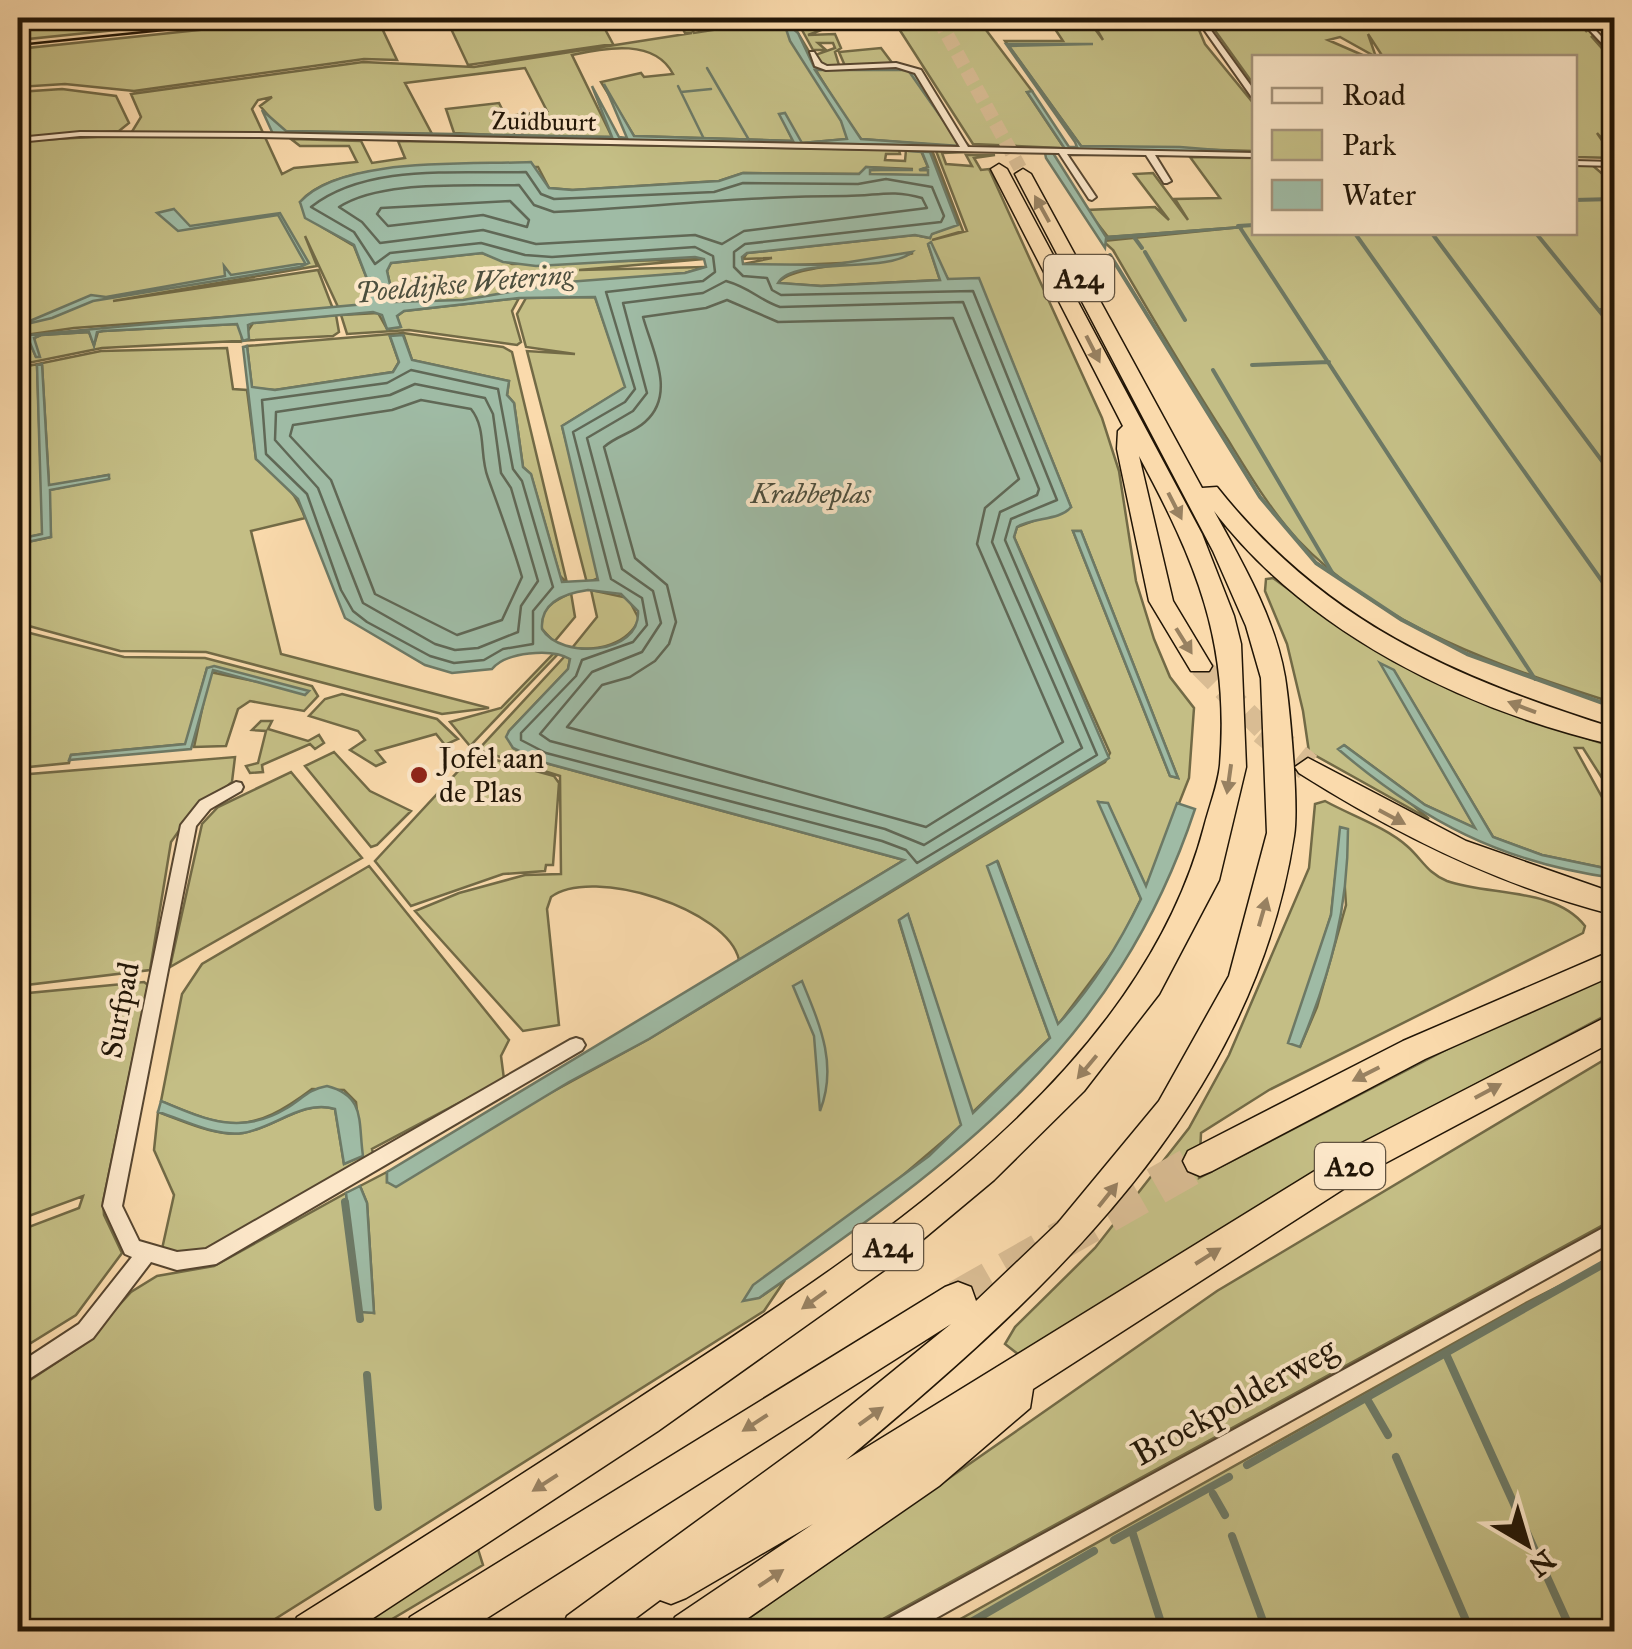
<svg xmlns="http://www.w3.org/2000/svg" width="1632" height="1649" font-family="'IM FELL Great Primer',serif">
<rect width="100%" height="100%" fill="#fadaac"/>
<filter id="stains"><feTurbulence type="fractalNoise" baseFrequency=".002" numOctaves="4"/><feColorMatrix values="0 0 0 0 .2 0 0 0 0 .09 0 0 0 0 .02 0 0 0 .5 -.17"/></filter>
<radialGradient id="worn" r=".72"><stop offset=".6" stop-color="#630" stop-opacity="0"/><stop offset="1" stop-color="#630" stop-opacity=".3"/></radialGradient>
<path fill="#c4be85" stroke="#726a46" stroke-width="2.5" fill-rule="evenodd" d="M 18,18 L 233,18 L 18,40 Z
M 314,18 L 438,18 L 380,24 L 397,60 L 364,59 L 134,91 L 65,84 L 18,87 L 18,49 Z
M 446,18 L 599,18 L 613,44 L 468,65 Z
M 677,18 L 685,18 L 694,33 L 789,18 L 817,65 L 815,55 L 835,48 L 833,43 L 818,43 L 826,50 L 813,50 L 796,19 L 820,18 L 824,29 L 808,35 L 835,34 L 841,48 L 835,52 L 839,65 L 845,66 L 839,52 L 881,48 L 893,64 L 916,72 L 939,107 L 910,71 L 962,147 L 861,139 C 830,98 812,60 784,21 C 795,50 846,115 847,139 L 802,143 L 786,126 L 793,141 L 634,136 L 601,82 L 641,73 L 644,77 L 673,74 C 655,39 607,47 572,55 L 612,137 L 523,136 L 516,115 L 547,111 L 525,68 L 405,83 L 432,134 L 282,131 L 260,106 L 272,97 L 258,100 L 252,109 L 282,174 L 294,168 L 357,162 L 349,146 L 300,146 L 291,139 L 361,141 L 372,163 L 405,158 L 398,141 L 899,150 L 900,154 L 886,154 L 885,160 L 905,161 L 906,150 L 932,150 L 963,231 L 932,240 L 967,231 L 936,151 L 993,151 L 942,153 L 946,164 L 972,166 L 966,155 L 995,155 L 974,158 L 981,170 L 989,169 L 1102,418 L 1119,471 L 1136,581 L 1154,639 L 1170,677 L 1194,708 L 1189,778 L 1146,887 L 1108,804 L 1099,802 L 1141,899 L 1118,945 L 1058,1025 L 998,862 L 988,866 L 1050,1038 L 972,1113 L 908,915 L 899,921 L 962,1125 L 759,1298 L 785,1280 L 764,1311 L 256,1631 L 18,1631 L 18,1388 L 83,1345 L 131,1292 L 157,1276 L 214,1266 L 346,1193 L 360,1311 L 374,1313 L 367,1203 L 360,1186 L 387,1172 L 387,1182 L 649,1039 L 1105,762 L 1110,753 L 1014,537 L 1017,527 L 1071,507 L 996,322 L 948,279 L 928,244 L 940,280 L 821,286 L 778,283 C 791,263 885,264 913,253 L 865,262 L 749,267 L 743,264 L 772,258 L 743,259 L 747,253 L 915,235 L 930,238 L 931,234 L 958,224 L 930,152 L 921,151 L 928,167 L 920,170 L 928,170 L 929,176 L 869,174 L 870,170 L 913,169 L 866,167 L 860,174 L 743,173 L 719,181 L 573,190 L 549,188 L 538,167 C 479,168 340,155 300,202 L 322,227 L 354,246 L 371,289 L 365,304 L 339,309 L 305,236 L 317,266 L 113,301 L 318,270 L 333,309 L 74,328 L 18,336 L 18,141 L 130,135 L 141,117 L 131,94 L 363,62 L 474,67 L 692,33 L 685,33 ZM 1073,531 L 1081,531 L 1178,778 L 1170,776 Z
M 892,18 L 977,18 L 1032,91 L 1027,92 L 1065,149 L 1073,150 L 967,147 L 963,140 L 970,147 L 1060,148 L 973,144 Z
M 1048,18 L 1087,18 L 1103,40 L 1090,18 L 1194,18 L 1205,44 L 1254,104 L 1254,151 L 1081,146 L 1005,41 L 1063,41 L 1055,29 L 1059,27 Z
M 1206,18 L 1262,18 L 1268,24 L 1265,18 L 1497,18 L 1502,24 L 1499,18 L 1574,18 L 1587,32 L 1580,18 L 1614,56 L 1591,36 L 1614,62 L 1614,151 L 1597,133 L 1614,158 L 1575,157 L 1574,58 L 1383,57 L 1368,34 L 1376,57 L 1340,37 L 1328,40 L 1367,57 L 1254,58 L 1254,85 Z
M 62,89 L 116,96 L 129,123 L 119,131 L 18,138 L 18,92 Z
M 499,103 L 515,136 L 454,133 L 446,109 Z
M 1190,157 L 1254,158 L 1254,232 L 1574,232 L 1575,164 L 1591,164 L 1614,184 L 1614,703 C 1504,668 1380,627 1298,540 C 1271,511 1249,474 1228,440 C 1188,378 1150,314 1113,250 L 1103,241 L 1242,227 L 1108,237 L 1087,210 L 1155,207 L 1169,220 L 1134,174 L 1153,173 L 1188,220 L 1175,199 L 1220,198 Z
M 482,253 L 512,264 L 704,259 L 579,270 L 706,267 L 685,273 L 531,288 L 557,271 C 542,275 535,285 522,290 C 498,301 418,309 394,302 L 387,271 L 391,263 Z
M 595,297 L 626,387 L 562,426 L 601,577 L 587,583 L 527,351 L 575,354 L 526,347 L 517,314 L 526,298 Z
M 519,298 L 512,311 L 521,342 L 517,345 L 409,330 L 347,334 L 341,315 L 378,313 L 387,329 L 400,327 L 397,316 L 404,311 Z
M 336,315 L 339,332 L 333,336 L 102,348 L 18,365 L 18,339 L 28,338 L 36,357 L 34,338 L 41,335 L 89,332 L 94,345 L 98,332 L 103,331 L 237,324 L 241,325 L 242,340 L 253,323 Z
M 403,333 L 503,347 L 512,352 L 567,583 L 560,576 L 531,475 L 523,467 L 514,403 L 507,395 L 509,381 L 412,360 L 404,336 L 390,337 L 399,362 L 393,372 L 275,390 L 252,388 L 247,346 Z
M 227,348 L 233,389 L 247,390 L 256,459 C 279,476 295,490 305,518 L 251,531 L 281,654 L 489,708 L 442,714 L 206,652 L 120,651 L 18,623 L 18,544 L 51,537 L 49,490 L 109,478 L 108,475 L 49,486 L 42,365 L 37,365 L 43,534 L 18,539 L 18,368 L 101,351 Z
M 1273,578 C 1375,655 1493,710 1614,747 L 1614,797 L 1583,748 L 1575,748 L 1614,819 L 1614,870 L 1542,855 L 1493,837 L 1394,671 L 1382,665 L 1476,829 L 1425,805 L 1344,745 L 1429,819 L 1309,752 L 1303,711 L 1287,644 L 1265,591 L 1266,579 Z
M 591,590 L 628,598 L 639,619 C 628,645 597,651 572,648 L 597,617 Z
M 571,593 L 575,617 L 554,642 L 542,629 C 539,608 555,600 571,593 Z
M 18,630 L 124,657 L 205,658 L 312,686 L 318,696 L 304,711 L 250,701 L 238,709 L 226,746 L 194,747 L 210,672 L 308,692 L 207,668 L 186,744 L 71,755 L 69,763 L 18,768 Z
M 553,654 L 558,654 L 470,746 L 450,722 L 501,708 Z
M 565,656 L 570,659 L 568,669 L 509,731 L 513,748 L 542,762 L 904,860 L 739,960 C 728,909 592,866 551,897 L 547,909 L 559,1025 L 523,1031 L 415,911 L 459,893 L 525,875 L 561,874 L 560,776 L 478,750 Z
M 342,694 L 437,719 L 458,739 L 445,745 L 436,734 L 376,751 L 385,762 L 376,766 L 350,750 L 365,740 L 358,731 L 309,716 L 325,699 Z
M 261,721 L 272,721 L 268,729 L 308,741 L 319,735 L 324,743 L 315,749 L 310,744 L 262,765 L 263,772 L 250,773 L 246,766 L 258,763 L 266,731 L 252,730 Z
M 334,752 L 370,791 L 411,811 L 377,845 L 371,847 L 305,766 Z
M 474,754 L 554,776 L 559,783 L 553,865 L 546,865 L 545,871 L 503,874 L 411,906 L 375,861 Z
M 235,757 L 232,782 L 183,825 L 171,842 L 150,970 L 18,986 L 18,775 Z
M 291,772 L 362,858 L 170,967 L 202,824 L 218,807 Z
M 1325,801 C 1350,815 1386,827 1407,846 C 1422,859 1427,873 1447,881 C 1489,896 1555,887 1585,926 L 1583,933 L 1269,1090 L 1201,1133 L 1199,1178 L 1463,1041 L 1614,971 L 1614,1011 L 1407,1121 L 1023,1358 L 1005,1344 L 1015,1327 L 1095,1248 L 1189,1128 L 1229,1055 L 1309,868 L 1315,804 ZM 1341,827 L 1346,905 L 1317,1007 L 1300,1047 L 1312,976 L 1331,915 Z
M 369,866 L 509,1040 L 501,1056 L 504,1079 L 372,1149 L 374,1157 L 225,1245 L 189,1255 L 162,1249 L 174,1195 L 154,1150 L 158,1112 C 184,1121 216,1137 243,1133 C 275,1128 303,1099 335,1109 L 344,1164 L 362,1156 L 356,1102 L 344,1090 L 312,1089 C 251,1135 228,1130 161,1101 L 182,994 L 202,964 Z
M 144,982 L 148,985 L 103,1202 L 104,1215 L 122,1253 L 76,1315 L 18,1351 L 18,1231 L 79,1208 L 83,1196 L 18,1220 L 18,994 Z
M 1614,1054 L 1614,1219 L 861,1631 L 730,1631 L 1217,1291 Z
M 1614,1258 L 1614,1631 L 939,1631 L 1524,1304 Z
M 476,1543 L 483,1565 L 372,1631 L 336,1632 Z"/>
<path fill="#9fbba5" stroke="#6d7965" stroke-width="2.5" fill-rule="evenodd" d="M 783,20 L 798,33 L 814,67 C 842,73 891,54 914,73 C 932,89 944,120 957,140 L 908,70 L 815,70 L 861,139 L 960,146 L 273,134 L 262,110 L 286,131 L 612,137 L 592,86 L 619,137 L 627,138 L 604,84 L 634,136 L 793,141 L 779,114 L 785,113 L 802,143 L 847,139 L 841,121 L 790,41 Z
M 1006,44 L 1093,44 L 1009,46 L 1081,146 L 1180,147 L 1254,153 L 1065,149 L 1027,92 L 1032,91 L 1069,147 L 1077,147 L 1075,142 Z
M 908,151 L 930,152 L 958,225 L 932,234 L 930,238 L 915,235 L 747,253 L 742,257 L 743,264 L 831,265 L 912,252 C 888,274 793,256 778,283 L 821,286 L 940,280 L 928,244 L 931,242 L 948,279 L 979,278 L 1071,507 C 1060,521 1033,517 1017,527 L 1014,537 L 1109,758 L 649,1039 L 569,1082 L 396,1187 L 387,1182 L 387,1172 L 904,860 L 542,762 L 513,748 L 506,737 L 509,731 L 568,669 L 570,659 C 551,648 506,652 492,669 L 452,673 L 425,665 L 345,618 L 298,499 L 256,459 L 243,347 L 247,346 L 252,387 L 275,390 L 393,372 L 399,362 L 390,336 L 403,335 L 412,360 L 509,381 L 507,395 L 514,403 L 523,467 L 531,474 L 562,582 L 598,580 L 562,426 L 625,387 L 595,297 L 519,298 L 404,311 L 397,316 L 401,327 L 387,329 L 382,315 L 373,312 L 253,323 L 248,325 L 249,339 L 243,341 L 237,324 L 103,331 L 97,332 L 94,346 L 89,332 L 41,335 L 34,338 L 40,357 L 36,357 L 28,338 L 18,336 L 365,304 L 371,289 L 354,245 L 305,218 L 300,202 C 341,156 471,165 531,162 L 549,188 L 572,190 L 719,181 L 743,173 L 859,174 L 866,167 L 913,170 L 870,170 L 870,174 L 928,175 L 928,170 L 919,170 L 928,167 L 922,152 ZM 482,253 L 503,262 L 536,266 L 695,257 L 704,259 L 706,267 L 685,273 L 567,282 L 463,300 L 394,302 L 387,271 L 391,263 ZM 588,590 L 621,594 L 638,611 C 641,655 561,660 542,629 C 540,602 566,593 588,590 Z
M 1053,153 L 1106,237 L 1243,227 L 1106,239 L 1105,248 L 1046,158 L 1045,153 Z
M 174,209 L 190,226 L 280,213 L 309,263 L 300,267 L 93,301 L 52,318 L 18,326 L 91,295 L 106,297 L 225,276 L 224,266 L 231,275 L 305,263 L 278,215 L 178,231 L 157,213 Z
M 42,364 L 49,485 L 109,475 L 109,479 L 50,490 L 51,537 L 18,544 L 18,539 L 42,534 L 37,365 Z
M 1073,531 L 1081,531 L 1178,778 L 1170,776 Z
M 1380,663 L 1394,670 L 1493,837 L 1542,855 L 1614,870 L 1614,878 C 1503,863 1422,821 1338,749 L 1344,745 L 1425,805 L 1475,828 Z
M 214,666 L 309,691 L 305,695 L 213,670 L 191,749 L 69,760 L 71,755 L 185,744 L 207,668 Z
M 1098,802 L 1108,803 L 1146,886 L 1177,803 L 1195,809 C 1116,1047 956,1160 759,1298 L 743,1301 L 753,1285 L 929,1156 L 961,1125 L 899,920 L 908,914 L 973,1113 L 1050,1038 L 987,866 L 997,861 L 1058,1024 C 1092,988 1119,944 1141,899 Z
M 1340,827 L 1348,829 C 1348,910 1331,972 1300,1047 L 1288,1043 L 1331,915 Z
M 802,981 C 820,1025 838,1065 820,1111 L 814,1036 L 793,986 Z
M 327,1086 C 366,1096 358,1122 363,1156 L 344,1164 L 335,1109 C 303,1099 274,1128 243,1133 C 215,1137 185,1120 158,1112 L 161,1101 C 206,1120 241,1136 287,1108 C 302,1099 309,1089 327,1086 Z
M 360,1186 L 367,1203 L 374,1313 L 360,1312 L 346,1193 Z"/>
<g fill="none" stroke-linecap="round" stroke-linejoin="round">
<path stroke="#606856" stroke-width="2.5" d="M 526,172 L 541,194 L 554,199 L 714,192 L 743,183 L 858,184 L 886,179 L 932,187 L 944,216 L 941,222 L 745,244 L 734,252 L 734,267 L 743,276 L 767,278 L 772,290 L 781,295 L 973,291 L 1057,500 L 1011,519 L 1005,540 L 1097,755 L 917,863 L 906,850 L 882,841 L 546,753 L 521,740 L 521,733 L 576,676 L 582,660 L 633,642 L 647,625 L 642,598 L 611,579 L 573,432 L 625,402 L 635,389 L 606,292 L 703,281 L 715,272 L 713,256 L 695,247 L 552,257 L 525,255 L 481,243 L 390,253 L 375,264 L 354,232 L 311,207 C 367,163 458,174 526,172 Z
M 519,185 L 534,205 L 554,212 C 652,207 748,196 846,196 C 877,196 891,189 922,198 L 927,208 L 744,231 L 722,244 L 695,235 L 536,244 L 483,230 L 380,243 L 362,222 L 339,207 C 382,179 468,187 519,185 Z
M 510,201 L 529,220 L 527,227 L 483,215 L 388,226 L 377,214 L 381,208 Z
M 726,281 C 751,288 759,300 780,307 L 963,302 L 1039,489 L 1037,495 L 1000,512 L 992,542 L 1082,748 L 924,845 L 885,829 L 550,741 L 540,734 L 592,672 L 642,652 L 661,623 L 653,591 L 622,569 L 587,438 L 633,411 L 647,393 L 623,303 L 703,293 Z
M 727,300 L 778,322 L 953,318 L 1019,479 L 985,508 L 977,544 L 1063,742 L 926,827 L 567,727 L 602,685 L 630,677 L 655,661 L 669,644 L 676,622 L 667,585 L 635,558 L 604,447 C 616,436 633,433 645,422 C 677,394 652,350 643,317 L 706,308 Z
M 411,370 L 498,389 L 513,469 L 522,481 L 553,587 L 533,611 L 533,644 L 503,649 L 484,660 L 454,663 L 430,656 L 367,622 L 353,611 L 341,590 L 307,494 L 266,454 L 262,400 L 387,383 Z
M 415,384 L 485,398 L 493,414 L 501,473 L 511,488 L 538,581 L 521,606 L 518,632 L 478,648 L 455,650 L 435,644 L 363,603 L 318,488 L 275,440 L 276,412 L 390,395 Z
M 421,400 L 471,409 C 487,429 479,455 488,478 C 500,511 512,543 522,577 L 502,620 L 457,635 L 375,594 L 331,480 L 290,436 L 293,425 L 392,410 Z"/>
<path stroke="#6d7965" stroke-width="2.5" d="M 707,68 L 749,140
M 678,86 L 703,137
M 681,92 L 711,89"/>
<path stroke="#6d7965" stroke-width="4" d="M 1574,200 L 1614,199
M 1238,226 L 1254,225
M 1239,226 L 1535,679
M 1354,232 L 1614,598
M 1431,232 L 1614,477
M 1535,232 L 1614,329
M 1134,237 L 1142,248
M 1145,252 L 1185,320
M 1110,255 L 1260,497 L 1316,563 L 1402,620 L 1467,654 L 1614,707
M 1599,310 L 1614,310
M 1252,365 L 1329,362
M 1213,370 L 1333,574"/>
<path stroke="#6d7965" stroke-width="8" d="M 345,1202 L 360,1319
M 1446,1354 L 1572,1632
M 367,1375 L 378,1507
M 1367,1399 L 1388,1435
M 1396,1457 L 1471,1632
M 1247,1465 L 1614,1258
M 1213,1494 L 1225,1515
M 1132,1531 L 1164,1632
M 1232,1536 L 1267,1632
M 1114,1540 L 1229,1477
M 954,1632 L 1094,1551"/>
<path stroke="#d9bc93" stroke-width="14" stroke-dasharray="14 6" stroke-linecap="butt" d="M 938,18 L 1020,168"/>
<path stroke="#d9bc93" stroke-width="22" stroke-dasharray="22 11" stroke-linecap="butt" d="M 1200,666 L 1266,732"/>
<path stroke="#d9bc93" stroke-width="29" stroke-dasharray="29 15" stroke-linecap="butt" d="M 1263,730 L 1308,767"/>
<path stroke="#d9bc93" stroke-width="38" stroke-dasharray="38 19" stroke-linecap="butt" d="M 958,1299 L 1200,1161"/>
<g stroke="#574630" stroke-width="4">
<path id="minor" d="M 1196,18 L 1202,18 L 1254,90 L 1254,96 L 1251,96 Z
M 1578,18 L 1584,18 L 1614,50 L 1614,56 Z
M 810,52 L 814,52 L 821,63 L 827,66 L 896,63 L 921,70 L 968,147 L 1254,153 L 1254,157 L 1155,155 L 1171,181 L 1167,183 L 1164,183 L 1146,155 L 1067,154 L 1096,197 L 1092,200 L 1089,199 L 1059,153 L 259,137 L 80,136 L 18,142 L 18,138 L 80,132 L 259,133 L 960,147 L 915,73 L 896,67 L 826,70 L 815,66 Z
M 1574,161 L 1614,162 L 1614,166 L 1574,165 Z
M 236,782 L 241,783 L 243,787 L 241,791 L 210,809 L 196,826 L 122,1206 L 139,1241 L 177,1252 L 206,1249 L 570,1040 L 576,1038 L 582,1040 L 585,1045 L 582,1050 L 216,1264 L 177,1270 L 151,1262 L 93,1338 L 18,1386 L 18,1364 L 79,1324 L 132,1257 L 125,1254 L 103,1206 L 181,825 L 200,801 Z
M 1614,1222 L 1614,1241 L 911,1632 L 876,1632 L 879,1624 Z"/>
</g>
<g stroke="#211506" stroke-width="3">
<path id="motorway" d="M 999,164 L 1007,169 L 1202,534 L 1234,616 L 1241,644 L 1246,767 L 1219,880 L 1159,994 L 1084,1091 L 994,1180 L 897,1261 L 658,1431 L 352,1632 L 291,1632 L 297,1617 C 412,1545 526,1472 639,1398 C 849,1260 1136,1085 1204,827 C 1209,807 1218,785 1220,765 C 1230,641 1196,562 1139,456 L 1173,601 L 1212,666 L 1209,671 L 1191,671 L 1149,601 L 1117,449 L 1118,431 L 1123,426 L 991,169 Z
M 1023,169 L 1031,174 L 1202,488 L 1217,487 C 1325,623 1453,677 1614,728 L 1614,745 C 1465,710 1308,634 1214,511 C 1242,562 1275,618 1285,677 C 1290,709 1299,807 1294,836 C 1252,1108 1046,1293 846,1460 L 1352,1148 L 1614,1013 L 1614,1041 L 1376,1168 L 1033,1389 L 1030,1408 L 939,1486 L 728,1632 L 669,1632 L 675,1617 L 813,1524 L 686,1598 L 671,1604 L 660,1600 L 617,1632 L 561,1631 L 567,1616 L 811,1438 L 951,1324 L 465,1632 L 404,1632 L 410,1617 L 945,1287 L 958,1282 L 971,1287 L 976,1301 L 1058,1223 L 1159,1101 L 1229,976 L 1267,833 L 1261,678 L 1246,626 L 1213,551 L 1015,174 Z
M 1308,758 L 1466,841 L 1614,893 L 1614,915 C 1501,886 1397,835 1299,773 L 1295,767 Z
M 1614,950 L 1614,975 L 1425,1059 L 1212,1171 L 1200,1176 L 1188,1171 L 1183,1161 L 1188,1151 L 1403,1041 Z"/>
</g>
<use href="#minor" fill="#fce7c9" fill-rule="evenodd"/>
<use href="#motorway" fill="#fadaac" fill-rule="evenodd"/>
<path stroke="#211506" stroke-width="2.5" d="M 18,45 L 280,18"/>
</g>
<defs><path id="oneway-solid" d="M-6-.8H1V-3.2L6.5 0L1 3.2V.8H-6Z" transform="scale(2.5)"/></defs>
<g fill="#988161">
<use href="#oneway-solid" transform="translate(1042 209) rotate(-119)"/>
<use href="#oneway-solid" transform="translate(1093 349) rotate(63)"/>
<use href="#oneway-solid" transform="translate(1175 506) rotate(63)"/>
<use href="#oneway-solid" transform="translate(1184 641) rotate(58)"/>
<use href="#oneway-solid" transform="translate(1522 707) rotate(-159)"/>
<use href="#oneway-solid" transform="translate(1229 779) rotate(98)"/>
<use href="#oneway-solid" transform="translate(1392 817) rotate(28)"/>
<use href="#oneway-solid" transform="translate(1263 912) rotate(-74)"/>
<use href="#oneway-solid" transform="translate(1087 1067) rotate(130)"/>
<use href="#oneway-solid" transform="translate(1366 1074) rotate(153)"/>
<use href="#oneway-solid" transform="translate(1488 1091) rotate(-28)"/>
<use href="#oneway-solid" transform="translate(1108 1195) rotate(-51)"/>
<use href="#oneway-solid" transform="translate(1208 1256) rotate(-32)"/>
<use href="#oneway-solid" transform="translate(814 1300) rotate(144)"/>
<use href="#oneway-solid" transform="translate(871 1416) rotate(-36)"/>
<use href="#oneway-solid" transform="translate(755 1423) rotate(147)"/>
<use href="#oneway-solid" transform="translate(545 1483) rotate(147)"/>
<use href="#oneway-solid" transform="translate(771 1578) rotate(-34)"/>
</g>
<circle fill="#8f2418" stroke="#fce7c9" stroke-width="4" cx="419" cy="775" r="10"/>
<g text-anchor="middle" stroke-width="8" stroke-linejoin="round" paint-order="stroke">
<g font-size="25" fill="#211506" stroke="#fce7c9">
<text transform="translate(544 121) rotate(1)" y="9">Zuidbuurt</text>
</g>
<g fill="#fce7c9" stroke="#635440" stroke-width="2.5">
<rect x="1044" y="255" width="70" height="46" rx="8"/>
<rect x="1315" y="1143" width="70" height="46" rx="8"/>
<rect x="853" y="1224" width="70" height="46" rx="8"/>
</g>
<g font-size="28" font-weight="bold" fill="#211506">
<text x="1079" y="288">A24</text>
<text x="1350" y="1176">A20</text>
<text x="888" y="1257">A24</text>
</g>
<g font-size="28" font-style="italic" fill="#4d4f3e" stroke="#fce7c9">
<text transform="translate(464 283) rotate(-5)" y="10">Poeldijkse Wetering</text>
<text x="811" y="503">Krabbeplas</text>
</g>
<g font-size="30" fill="#211506" stroke="#fce7c9" text-anchor="start">
<text x="439" y="768">Jofel aan<tspan x="439" dy="34">de Plas</tspan></text>
</g>
<g font-size="30" fill="#211506" stroke="#fce7c9">
<text transform="translate(120 1010) rotate(-79)" y="10">Surfpad</text>
</g>
<g font-size="35" fill="#211506" stroke="#fce7c9">
<text transform="translate(1234 1401) rotate(-29)" y="12">Broekpolderweg</text>
</g>
</g>
<rect width="1632" height="1649" fill="none" stroke="#fadaac" stroke-width="60"/>
<rect x="20" y="20" width="1592" height="1609" fill="none" stroke="#211506" stroke-width="5"/>
<rect x="30" y="30" width="1572" height="1589" fill="none" stroke="#211506" stroke-width="2.5"/>
<rect x="1252" y="55" width="325" height="180" fill="#fce7c9" stroke="#a4937b" stroke-width="2.5"/>
<rect x="1272" y="88" width="50" height="15" fill="#fce7c9" stroke="#a4937b" stroke-width="2.5"/>
<text x="1342" y="105" font-size="30" fill="#211506">Road</text>
<rect x="1272" y="130" width="50" height="30" fill="#c4be85" stroke="#a4937b" stroke-width="2.5"/>
<text x="1342" y="155" font-size="30" fill="#211506">Park</text>
<rect x="1272" y="180" width="50" height="30" fill="#9fbba5" stroke="#a4937b" stroke-width="2.5"/>
<text x="1342" y="205" font-size="30" fill="#211506">Water</text>
<g transform="translate(1527 1544) rotate(142)" stroke="#fce7c9" stroke-width="8" paint-order="stroke">
<path d="M0-8L18 38L0 25L-18 38Z" fill="#211506"/>
<text y="-15" font-size="28" font-weight="bold" text-anchor="middle" fill="#211506">N</text>
</g>
<rect width="100%" height="100%" filter="url(#stains)"/>
<rect width="100%" height="100%" fill="url(#worn)"/>
</svg>
